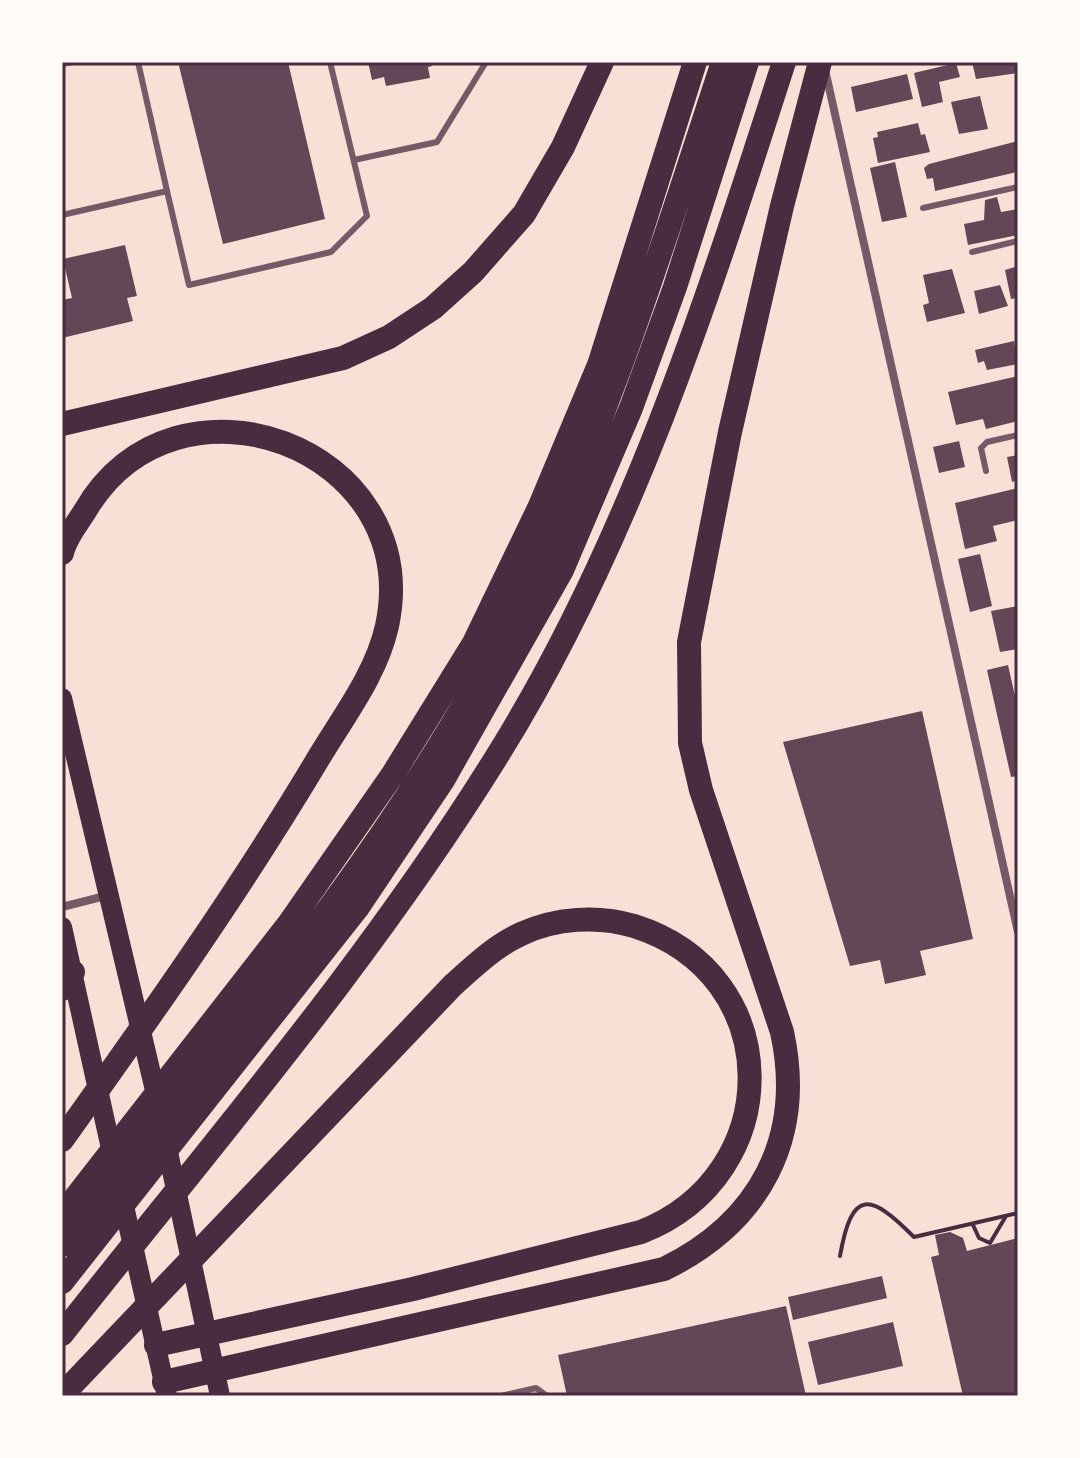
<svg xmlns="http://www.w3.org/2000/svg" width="1080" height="1458" font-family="Arial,sans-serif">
<rect width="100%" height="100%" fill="#f7e1d7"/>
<path fill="#644757" d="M 178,62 L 288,62 L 325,219 L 223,244 Z
M 368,62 L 431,62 L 432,66 L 428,67 L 430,78 L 386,86 L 384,77 L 372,80 Z
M 972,62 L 1017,62 L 1018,73 L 976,79 Z
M 956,63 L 960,77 L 939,82 L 943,102 L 922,107 L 914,73 Z
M 907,74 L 913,99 L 856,112 L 851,87 Z
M 980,96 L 988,129 L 959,134 L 951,102 Z
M 918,123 L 921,135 L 925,134 L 930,152 L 878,163 L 873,138 L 878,137 L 877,132 Z
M 1018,141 L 1017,172 L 935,191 L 933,178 L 927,179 L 924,168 L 929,164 Z
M 895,162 L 907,217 L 882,222 L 870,168 Z
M 997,197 L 1001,212 L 1018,209 L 1018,235 L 968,245 L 964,224 L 984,220 L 985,200 Z
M 125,245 L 137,296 L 127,298 L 133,321 L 62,338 L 62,300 L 72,298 L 63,259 Z
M 1018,266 L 1018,298 L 1011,299 L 1005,270 Z
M 952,269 L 965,313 L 927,322 L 923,305 L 929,303 L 923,275 Z
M 1000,285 L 1008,306 L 979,314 L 974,291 Z
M 1014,341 L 1018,364 L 987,370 L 984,361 L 978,363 L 975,350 Z
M 1018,376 L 1018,421 L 986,429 L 983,419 L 956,425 L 948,392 Z
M 959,441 L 965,467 L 939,473 L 933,447 Z
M 1018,455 L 1018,480 L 1012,482 L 1007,457 Z
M 1018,488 L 1018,520 L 993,526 L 997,541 L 965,549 L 955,503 Z
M 980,554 L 992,606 L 970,612 L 958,559 Z
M 1018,606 L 1018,649 L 1000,652 L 991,611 Z
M 1008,665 L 1018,709 L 1018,776 L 1011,777 L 987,670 Z
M 922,711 L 973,939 L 920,951 L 926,975 L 885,984 L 880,960 L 850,966 L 783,742 Z
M 950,1232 L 963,1238 L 967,1251 L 1018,1238 L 1018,1396 L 963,1396 L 931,1257 L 939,1255 L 935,1235 Z
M 882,1276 L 887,1298 L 793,1320 L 788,1297 Z
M 786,1306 L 806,1396 L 567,1396 L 558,1355 Z
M 893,1322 L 903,1366 L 818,1385 L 808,1342 Z"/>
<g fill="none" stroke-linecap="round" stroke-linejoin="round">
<path stroke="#4a2c40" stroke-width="4" d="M 973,1225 L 979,1238 L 990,1243 L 1006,1216
M 840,1256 C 852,1188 870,1193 914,1237 L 1018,1213"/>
<path stroke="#755966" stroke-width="6" d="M 138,62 L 167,191
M 62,64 L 73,62
M 354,160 L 437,142 L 486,62
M 923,208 L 1018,187
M 62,215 L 167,191 L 189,285 L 331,252 L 367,216 L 330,62
M 972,252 L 1018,241
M 986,471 L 981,448 L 987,442 L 1018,435
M 501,1396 L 536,1388 L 547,1396"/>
<path stroke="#755966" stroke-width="8" d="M 826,74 L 1018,932
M 62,907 L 109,895"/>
<path stroke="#4a2c40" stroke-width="20" d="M 62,698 L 158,1103
M 62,927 L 114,1162
M 165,1138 L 220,1396
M 121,1193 L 167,1396"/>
<path stroke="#4a2c40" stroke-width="24" d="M 62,424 L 343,358 L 389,337 L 433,308 L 473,272 L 524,214 L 563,147 L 602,62
M 62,553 C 65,538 77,524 85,511 C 176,355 425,448 387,626 C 376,676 340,721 315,764 C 237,894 150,1017 62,1140
M 62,989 L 73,972
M 62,1215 L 288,925 L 393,774 L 474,643 L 540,506 L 599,365 L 695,62
M 62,1245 C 226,1043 399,842 517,608 C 605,434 662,247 723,62
M 62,1282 L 358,907 L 443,780 L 562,570 L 631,408 L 675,287 L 747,62
M 62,1334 C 212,1144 371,960 499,753 C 630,542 708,298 784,62
M 164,1382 L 664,1269 C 760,1222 805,1138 782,1032 L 701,790 L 690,743 L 689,642 L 730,432 L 782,206 L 820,62
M 62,1395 L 453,985 C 474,966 495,946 521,934 C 555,918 598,915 634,926 C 787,974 787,1175 641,1232 L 413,1289 L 156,1345"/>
</g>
<rect width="1080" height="1458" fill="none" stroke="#fffaf5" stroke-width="128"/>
<rect x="64" y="64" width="952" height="1330" fill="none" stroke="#4a2c40" stroke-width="3"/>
</svg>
